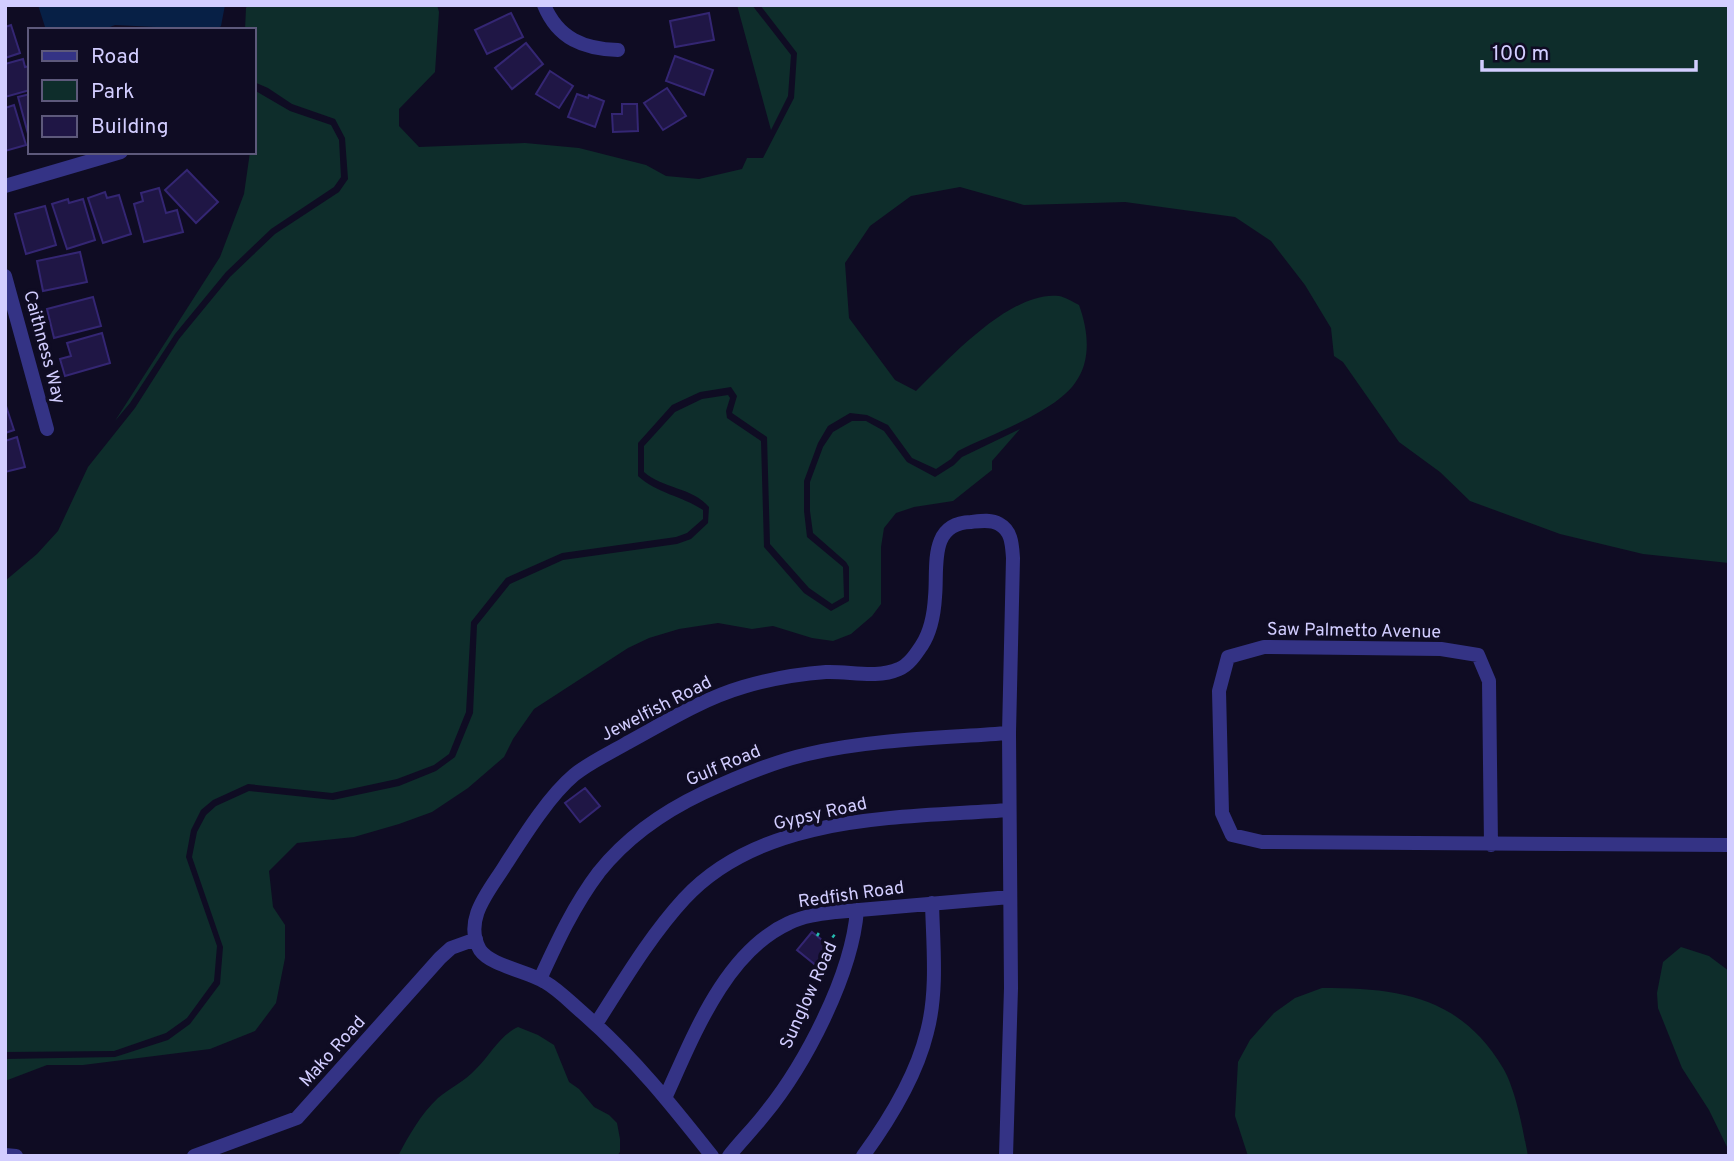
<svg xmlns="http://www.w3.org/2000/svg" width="1734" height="1161" font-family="Overpass,sans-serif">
<rect width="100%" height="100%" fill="#0f0c23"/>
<path fill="#0e2d2b" d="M 248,5 L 437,5 L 439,12 L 435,72 L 399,109 L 399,126 L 419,147 L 525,143 L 579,148 L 646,165 L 666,176 L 699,179 L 742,169 L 747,158 L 763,158 L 794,98 L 797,53 L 760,5 L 1729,5 L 1729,563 L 1643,554 L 1560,534 L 1470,501 L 1440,472 L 1399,442 L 1343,362 L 1334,356 L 1331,328 L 1305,285 L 1271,241 L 1235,217 L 1125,202 L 1024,205 L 960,187 L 911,196 L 870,226 L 845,263 L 849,318 L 895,380 L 916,391 C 948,360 1011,290 1059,296 C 1065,297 1073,302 1079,305 C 1088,330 1092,360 1075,383 C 1055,412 990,435 958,451 L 951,459 L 936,469 L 912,458 L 888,425 L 867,415 L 850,413 L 828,426 L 818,443 L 804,481 L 804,511 L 807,537 L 843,567 L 844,597 L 832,604 L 809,588 L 770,544 L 767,437 L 732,413 L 737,396 L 731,387 L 700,392 L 672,405 L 638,443 L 638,476 C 656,493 682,496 703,510 L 703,519 L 687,533 L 676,537 L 562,553 L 506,578 L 471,622 L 466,712 L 449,754 L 434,765 L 397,779 L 332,793 L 248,784 L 213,800 L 201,810 L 191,830 L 186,857 L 217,946 L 214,981 L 187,1018 L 166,1033 L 114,1051 L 5,1052 L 5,581 L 37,554 L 58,531 L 88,467 L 135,408 L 179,339 L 230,277 L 275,234 L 339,192 L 348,179 L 345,138 L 335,119 L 292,104 L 268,88 L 254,82 L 254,30 L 245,30 L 246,8 Z
M 737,5 L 752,5 L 791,55 L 788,96 L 771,130 Z
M 254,90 L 290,111 L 331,125 L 339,140 L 341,177 L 334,187 L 271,229 L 226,272 L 175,334 L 130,403 L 115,421 L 220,257 L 244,194 L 250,152 L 254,152 Z
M 728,395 L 730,398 L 726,411 L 727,418 L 761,441 L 764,547 L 804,593 L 831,611 L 849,601 L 849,567 L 846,562 L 813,533 L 810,511 L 810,482 L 823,447 L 833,432 L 852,421 L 866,421 L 884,431 L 907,462 L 935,477 L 954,465 L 962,457 L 1020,429 L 992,461 L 992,470 L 953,501 L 914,507 L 896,513 L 884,528 L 881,547 L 881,604 L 872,616 L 851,634 L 833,641 L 812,638 L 773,626 L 752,629 L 718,623 L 679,629 L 649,638 L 628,648 L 534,709 L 513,739 L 504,757 L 468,788 L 432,812 L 399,824 L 354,837 L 297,843 L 269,871 L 273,907 L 285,925 L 285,958 L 276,1003 L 255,1031 L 210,1049 L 83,1065 L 47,1065 L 5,1081 L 5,1059 L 115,1057 L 168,1040 L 190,1024 L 220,984 L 223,947 L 192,857 L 197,832 L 206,815 L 216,806 L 249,791 L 333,800 L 399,786 L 436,771 L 455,757 L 473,713 L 477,625 L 510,584 L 563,560 L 677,544 L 691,539 L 708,523 L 709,507 C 692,487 663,489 644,472 L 644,446 L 675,412 L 702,399 Z
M 1681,947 L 1709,956 L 1729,971 L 1729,1151 L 1709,1110 L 1682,1068 L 1658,1008 L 1657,993 L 1663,962 Z
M 1322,988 C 1399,988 1460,996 1503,1068 C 1516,1090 1523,1130 1528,1156 L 1248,1156 L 1235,1116 L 1238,1062 L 1250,1040 L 1274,1013 L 1295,998 Z
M 518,1027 L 538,1035 L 554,1045 L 569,1082 L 579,1089 L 594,1107 L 609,1115 L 617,1123 L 620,1139 L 620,1152 L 617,1156 L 398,1156 C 409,1135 421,1114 438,1098 C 451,1087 464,1082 476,1069 C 490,1055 500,1035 518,1027 Z"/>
<path fill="#072046" d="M 38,5 L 225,5 L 221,26 L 216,30 L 115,25 L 102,30 L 46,30 Z"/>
<path fill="#1f1645" stroke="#342673" stroke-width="2" d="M 511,13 L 523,37 L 487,54 L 475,30 Z
M 709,13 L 714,40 L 675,47 L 670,21 Z
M 11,25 L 20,53 L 5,58 L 5,27 Z
M 526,43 L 543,64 L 512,89 L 495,68 Z
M 675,56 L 713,70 L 704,95 L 666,81 Z
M 23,59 L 25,67 L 30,66 L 30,90 L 5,97 L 5,64 Z
M 550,71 L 573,86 L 559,108 L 536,94 Z
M 667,88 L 686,116 L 663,130 L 644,103 Z
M 30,94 L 30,141 L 18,97 Z
M 577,94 L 588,98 L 589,95 L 604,101 L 595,127 L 568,117 Z
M 622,104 L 637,104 L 638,131 L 613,132 L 612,114 L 622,114 Z
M 14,105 L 26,145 L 5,151 L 5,108 Z
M 187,170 L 218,202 L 196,223 L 165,190 Z
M 159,188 L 166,213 L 177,210 L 183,232 L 144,242 L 134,204 L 143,201 L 141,193 Z
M 105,192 L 107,198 L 119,195 L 131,234 L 103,243 L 88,198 Z
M 68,199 L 69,203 L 83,199 L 95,240 L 67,249 L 52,204 Z
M 45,206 L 56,245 L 26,254 L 15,214 Z
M 80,252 L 87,282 L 43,291 L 37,261 Z
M 93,297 L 101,326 L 54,338 L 47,309 Z
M 102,333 L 110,363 L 65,376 L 60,359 L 71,356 L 67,343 Z
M 5,403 L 14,430 L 5,433 Z
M 17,437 L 25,467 L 5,472 L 5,441 Z
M 585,788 L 600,806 L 580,822 L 565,803 Z
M 812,932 L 832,948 L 818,967 L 797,950 Z"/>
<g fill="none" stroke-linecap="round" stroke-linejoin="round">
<path stroke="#24bcb0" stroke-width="2.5" stroke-dasharray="3.5 5" stroke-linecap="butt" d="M 817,936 L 820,931
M 827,944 L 836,933"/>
<path stroke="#343385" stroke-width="14" d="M 544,5 C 558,39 584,49 618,50
M 5,186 L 121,152
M 5,276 L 47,429
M 1491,845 L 1489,681 L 1478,655 L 1441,649 L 1264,647 L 1228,657 L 1219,691 L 1222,813 L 1232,835 L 1262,842 L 1729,845
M 540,979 C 557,942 574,905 599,872 C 627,837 663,812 703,793 C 737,777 772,762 808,754 C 872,739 943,738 1009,733
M 596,1024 C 623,982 650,936 684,899 C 763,813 902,818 1009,810
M 666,1096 C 693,1037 725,952 789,923 C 803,916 820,914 836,912 L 1010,897
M 5,1155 L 16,1156
M 194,1156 L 297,1118 L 440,958 L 451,948 L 476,939
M 712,1156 C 670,1103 635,1059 584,1014 C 571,1003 559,990 545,982 C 528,971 491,966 480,950 C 462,919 491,889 506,864 C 524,836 549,796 574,775 C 590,762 610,753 627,743 C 664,723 702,699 743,687 C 770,679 798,674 826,672 C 850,671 876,679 899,669 C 909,665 916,654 922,645 C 931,631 934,614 935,597 C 938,568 928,523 971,522 C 980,521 991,519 999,524 C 1012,531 1012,545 1013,558 L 1009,733 L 1011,988 L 1006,1156
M 729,1156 C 740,1142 753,1129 764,1115 C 805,1065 852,975 857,910
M 863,1156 C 890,1119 916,1077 927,1032 C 938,991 933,944 932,903"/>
</g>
<g text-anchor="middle" stroke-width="7" stroke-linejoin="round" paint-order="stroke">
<g font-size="18" fill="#d2cdff" stroke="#0f0c23">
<text transform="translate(45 347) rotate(75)" y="6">Caithness Way</text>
<text transform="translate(1354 630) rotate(1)" y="6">Saw Palmetto Avenue</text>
<text transform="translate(656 708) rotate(-27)" y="6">Jewelfish Road</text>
<text transform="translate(723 765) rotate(-23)" y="6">Gulf Road</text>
<text transform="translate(820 813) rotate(-13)" y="6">Gypsy Road</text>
<text transform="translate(851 894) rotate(-8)" y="6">Redfish Road</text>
<text transform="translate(808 995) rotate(-66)" y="6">Sunglow Road</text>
<text transform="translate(332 1051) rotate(-48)" y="6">Mako Road</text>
</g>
</g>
<rect width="1734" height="1161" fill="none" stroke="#d2cdff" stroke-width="14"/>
<rect x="28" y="28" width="228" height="126" fill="#0f0c23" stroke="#5d597b" stroke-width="2"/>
<rect x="42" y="51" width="35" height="10" fill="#343385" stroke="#5d597b" stroke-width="2"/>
<text x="91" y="63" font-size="21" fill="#d2cdff">Road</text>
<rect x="42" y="80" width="35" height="21" fill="#0e2d2b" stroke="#5d597b" stroke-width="2"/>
<text x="91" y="98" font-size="21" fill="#d2cdff">Park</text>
<rect x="42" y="116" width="35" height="21" fill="#1f1645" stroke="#5d597b" stroke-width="2"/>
<text x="91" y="133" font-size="21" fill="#d2cdff">Building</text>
<path d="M1482 60v10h214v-10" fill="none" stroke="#d2cdff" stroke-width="3.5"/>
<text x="1492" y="60" font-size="21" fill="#d2cdff" stroke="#0f0c23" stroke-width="5" paint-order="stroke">100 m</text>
</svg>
